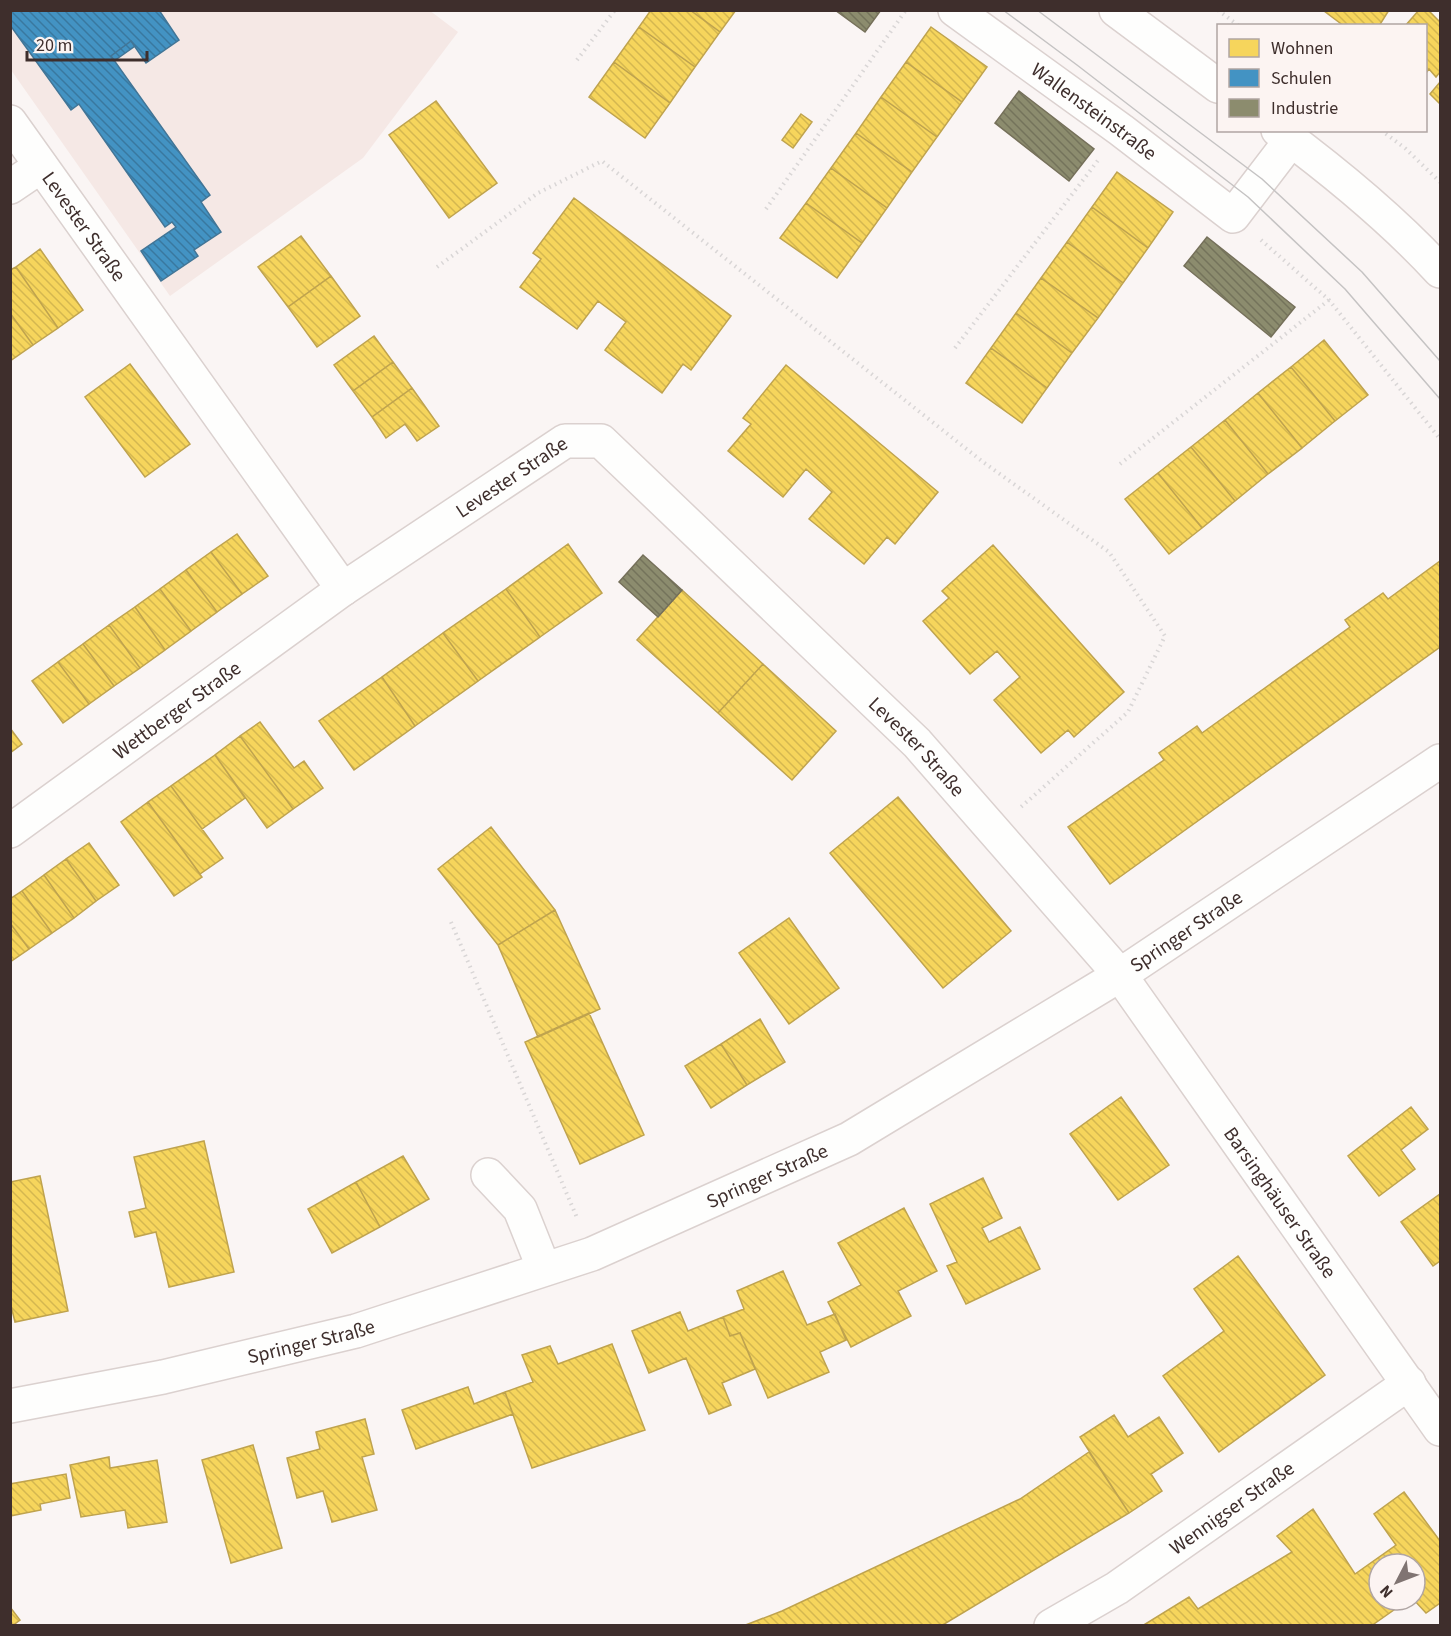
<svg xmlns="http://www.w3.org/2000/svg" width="1451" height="1636" font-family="'Source Sans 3',sans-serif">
<defs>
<pattern id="homes-back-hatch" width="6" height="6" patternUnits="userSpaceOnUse" patternTransform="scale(1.5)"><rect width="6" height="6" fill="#f6d55c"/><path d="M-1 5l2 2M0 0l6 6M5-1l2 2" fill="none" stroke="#d4b750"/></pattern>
<pattern id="schools-back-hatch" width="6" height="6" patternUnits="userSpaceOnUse" patternTransform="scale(1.5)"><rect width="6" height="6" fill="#4393c3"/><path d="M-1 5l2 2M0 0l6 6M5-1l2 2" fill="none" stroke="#39789f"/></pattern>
<pattern id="industry-back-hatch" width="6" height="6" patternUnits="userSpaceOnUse" patternTransform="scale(1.5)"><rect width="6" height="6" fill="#8c8c6e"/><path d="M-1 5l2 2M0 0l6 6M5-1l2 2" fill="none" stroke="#74735b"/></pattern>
</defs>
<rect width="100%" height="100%" fill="#faf5f4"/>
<path fill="#f5e8e5" d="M 429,10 L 458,32 L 363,158 L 170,296 L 11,70 L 10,11 Z"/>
<path fill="url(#homes-back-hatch)" stroke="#bfa34e" stroke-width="1.5" d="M 651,10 L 690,10 L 720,32 L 695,67 L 639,27 Z
M 690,10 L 736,10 L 720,32 Z
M 1389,10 L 1379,26 L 1344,26 L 1324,11 Z
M 1419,10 L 1428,10 L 1440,22 L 1440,72 L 1436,77 L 1429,69 L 1426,73 L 1426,26 L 1405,26 Z
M 639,27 L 695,67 L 670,103 L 614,62 Z
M 931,27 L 987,67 L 962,102 L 906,62 Z
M 614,62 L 670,103 L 645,138 L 589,97 Z
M 906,62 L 962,102 L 937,137 L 881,97 Z
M 1440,82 L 1440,104 L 1430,94 Z
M 881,97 L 937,137 L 912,172 L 856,133 Z
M 436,101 L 497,183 L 449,218 L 389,135 Z
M 801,114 L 812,122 L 793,148 L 782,140 Z
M 856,133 L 912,172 L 887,208 L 831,168 Z
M 831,168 L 887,208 L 862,243 L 806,203 Z
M 1117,172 L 1173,212 L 1148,248 L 1092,207 Z
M 574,198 L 731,316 L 691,370 L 683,364 L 662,393 L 605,350 L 626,322 L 598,301 L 577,329 L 520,287 L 541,259 L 533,253 Z
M 806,203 L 862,243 L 837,278 L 780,238 Z
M 1092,207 L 1148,248 L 1123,283 L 1067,242 Z
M 301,236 L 331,276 L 288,307 L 258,267 Z
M 1067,242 L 1123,283 L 1098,318 L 1041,278 Z
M 40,249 L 83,310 L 58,328 L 16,267 Z
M 16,267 L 58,328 L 33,345 L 10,313 L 10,270 Z
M 331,276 L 360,316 L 317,347 L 288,307 Z
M 1041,278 L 1098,318 L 1072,353 L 1016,313 Z
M 10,313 L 33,345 L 10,361 Z
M 1016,313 L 1072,353 L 1047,388 L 991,348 Z
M 374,336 L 393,362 L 353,391 L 334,365 Z
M 1324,340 L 1368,395 L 1335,421 L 1291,367 Z
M 991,348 L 1047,388 L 1022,423 L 966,383 Z
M 393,362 L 412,388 L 372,417 L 353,391 Z
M 130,364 L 190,444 L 145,477 L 85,397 Z
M 786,365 L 938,492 L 895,544 L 887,537 L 864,564 L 809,519 L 832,492 L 806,469 L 783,497 L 728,451 L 751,424 L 743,418 Z
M 1291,367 L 1335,421 L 1302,448 L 1258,393 Z
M 412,388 L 439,426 L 417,441 L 405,424 L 386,438 L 372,417 Z
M 1258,393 L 1302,448 L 1268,474 L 1225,420 Z
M 1225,420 L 1268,474 L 1235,501 L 1191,447 Z
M 1191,447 L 1235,501 L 1202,528 L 1158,473 Z
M 1158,473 L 1202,528 L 1169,554 L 1125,499 Z
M 237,534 L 268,576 L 242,594 L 211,552 Z
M 568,544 L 602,593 L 540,637 L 506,589 Z
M 993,545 L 1124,692 L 1074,737 L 1068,730 L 1041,753 L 994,700 L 1020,677 L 997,651 L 970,674 L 923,621 L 949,598 L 942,591 Z
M 211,552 L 242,594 L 217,612 L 186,570 Z
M 1440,561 L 1440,647 L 1110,884 L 1068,827 L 1164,760 L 1159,753 L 1197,726 L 1202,733 L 1350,627 L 1345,620 L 1383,593 L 1388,599 Z
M 186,570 L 217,612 L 191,631 L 160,589 Z
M 160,589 L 191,631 L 165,650 L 135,607 Z
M 506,589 L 540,637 L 478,681 L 443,633 Z
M 682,590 L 763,664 L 718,713 L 637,640 Z
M 135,607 L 165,650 L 140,668 L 109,625 Z
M 109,625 L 140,668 L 114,686 L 83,644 Z
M 443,633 L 478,681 L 415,726 L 382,677 Z
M 83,644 L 114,686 L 89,704 L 58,662 Z
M 58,662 L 89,704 L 63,723 L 32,681 Z
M 763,664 L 836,731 L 792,780 L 718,713 Z
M 382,677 L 415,726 L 354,770 L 319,721 Z
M 260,722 L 294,768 L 304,761 L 323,788 L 293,809 L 240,736 Z
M 10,728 L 22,744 L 10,753 Z
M 240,736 L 293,809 L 267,828 L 215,755 Z
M 215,755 L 245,798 L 202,829 L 171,786 Z
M 171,786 L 223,858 L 200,874 L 148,802 Z
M 898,797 L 1011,931 L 943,988 L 830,853 Z
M 148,802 L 202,877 L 174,896 L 121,822 Z
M 491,827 L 555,910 L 498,945 L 438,869 Z
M 89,843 L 119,885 L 96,901 L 66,859 Z
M 66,859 L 96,901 L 74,918 L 44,875 Z
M 44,875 L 74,918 L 52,933 L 22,891 Z
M 22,891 L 52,933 L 29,949 L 10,923 L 10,899 Z
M 555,910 L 600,1009 L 538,1037 L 498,945 Z
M 789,918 L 839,988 L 789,1024 L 739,953 Z
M 10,923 L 29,949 L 10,962 Z
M 589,1013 L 644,1135 L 580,1164 L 525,1042 Z
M 760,1019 L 785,1062 L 747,1085 L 721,1044 Z
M 721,1044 L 747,1085 L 711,1108 L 685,1066 Z
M 1121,1097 L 1169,1165 L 1118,1200 L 1070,1134 Z
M 1411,1107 L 1428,1129 L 1401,1150 L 1415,1169 L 1379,1196 L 1348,1156 Z
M 204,1141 L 234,1272 L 169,1287 L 156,1232 L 135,1237 L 129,1212 L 146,1208 L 134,1157 Z
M 403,1156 L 429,1199 L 380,1227 L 356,1182 Z
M 40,1176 L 68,1311 L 15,1322 L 10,1302 L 10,1182 Z
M 983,1178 L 1002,1218 L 982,1228 L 989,1242 L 1020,1227 L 1040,1269 L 966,1304 L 947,1266 L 957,1262 L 930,1204 Z
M 356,1182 L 380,1227 L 332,1253 L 308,1209 Z
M 1440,1194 L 1440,1261 L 1433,1266 L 1401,1222 Z
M 904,1208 L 937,1271 L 898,1291 L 911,1316 L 851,1347 L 828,1302 L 861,1285 L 838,1243 Z
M 1238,1256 L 1325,1375 L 1219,1452 L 1163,1376 L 1224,1331 L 1194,1289 Z
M 783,1271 L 807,1325 L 835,1314 L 846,1340 L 820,1352 L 829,1372 L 768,1398 L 740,1333 L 730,1336 L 723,1317 L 744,1309 L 737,1291 Z
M 680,1312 L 688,1331 L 723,1317 L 730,1336 L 740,1333 L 755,1369 L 722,1383 L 731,1405 L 709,1414 L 686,1358 L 649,1373 L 632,1331 Z
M 612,1344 L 645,1430 L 532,1468 L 505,1392 L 533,1382 L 522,1355 L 550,1346 L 558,1364 Z
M 468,1387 L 474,1404 L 505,1392 L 513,1414 L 416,1449 L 402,1410 Z
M 1114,1415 L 1128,1437 L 1159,1417 L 1183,1453 L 1151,1474 L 1162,1491 L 1129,1513 L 1080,1437 Z
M 365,1419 L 374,1454 L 362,1457 L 377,1510 L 332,1522 L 323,1491 L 297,1498 L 287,1458 L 320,1449 L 316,1432 Z
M 253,1445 L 282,1548 L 231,1563 L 202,1460 Z
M 1089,1452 L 1129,1513 L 941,1626 L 743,1626 L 782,1611 L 1020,1499 Z
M 109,1457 L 110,1468 L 157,1460 L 167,1522 L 128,1528 L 125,1510 L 81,1517 L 70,1465 Z
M 66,1474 L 70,1498 L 40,1504 L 41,1510 L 10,1516 L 10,1484 Z
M 1404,1492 L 1440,1541 L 1440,1603 L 1426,1613 L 1414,1600 L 1415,1564 L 1379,1564 L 1379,1600 L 1408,1600 L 1371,1626 L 1142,1626 L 1189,1597 L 1198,1609 L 1292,1552 L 1277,1536 L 1313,1509 L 1355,1574 L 1396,1545 L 1374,1514 Z
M 10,1607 L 20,1620 L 12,1626 L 10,1626 Z"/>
<path fill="url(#schools-back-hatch)" stroke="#427596" stroke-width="1.5" d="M 10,10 L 159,10 L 179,40 L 146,63 L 131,41 L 111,56 L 210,195 L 201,202 L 221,232 L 194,250 L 198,256 L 161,281 L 141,251 L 176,227 L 172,222 L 165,227 L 79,104 L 71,110 L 10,25 Z
M 131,41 L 135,46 L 114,61 L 111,56 Z"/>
<path fill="url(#industry-back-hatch)" stroke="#75705a" stroke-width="1.5" d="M 835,10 L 881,10 L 865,32 Z
M 1019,91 L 1094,149 L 1069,181 L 995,123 Z
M 1207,237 L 1295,307 L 1271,337 L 1184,266 Z
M 643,555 L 682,590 L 658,617 L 619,582 Z"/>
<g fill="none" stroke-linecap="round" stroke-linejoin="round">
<g stroke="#dbd1cf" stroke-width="36">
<g id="minor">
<path id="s1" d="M 955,10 L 1121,130 L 1233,216 L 1291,140"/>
<path d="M 1116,10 L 1218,86"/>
<path id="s2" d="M 10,122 L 343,589"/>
<path d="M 1278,130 C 1336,173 1392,219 1440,271"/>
<path d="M 10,187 L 41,166"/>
<path id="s3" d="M 10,831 L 343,589 L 565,441 L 601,441 L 917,743 L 1120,975 L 1440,1429"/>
<path d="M 488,1175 L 520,1209 L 544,1269"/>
<path id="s4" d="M 10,1406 L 163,1377 L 356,1331 L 592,1254 L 849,1139 L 1120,975 L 1440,761"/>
<path id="s5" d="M 1051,1626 L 1117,1588 L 1409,1383"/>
</g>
</g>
<path stroke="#d9d6d6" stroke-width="4" stroke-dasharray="1.5 4.5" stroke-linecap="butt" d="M 1218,10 L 1239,26
M 577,60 L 615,10
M 1381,130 L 1406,149 L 1440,182
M 766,209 L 906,10
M 1261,240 L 1329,300 L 1440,439
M 437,267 L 538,193 L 602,161 L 983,462 L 1109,552 L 1165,636 L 1128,712 L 1021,807
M 955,348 L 1099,159
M 1120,464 L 1329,300
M 451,922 L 578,1220"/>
<use href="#minor" stroke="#fefefd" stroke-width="33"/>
<path stroke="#c5c3c3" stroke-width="1.5" d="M 1003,10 L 1077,65 L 1248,197 L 1345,289 L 1440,399
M 1037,10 L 1262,179 L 1362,272 L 1440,361"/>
</g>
<g text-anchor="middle" stroke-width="6" stroke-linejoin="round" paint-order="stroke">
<g font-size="20" fill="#3e2e2c" stroke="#fcf4f2">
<text dy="7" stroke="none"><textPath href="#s1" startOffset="172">Wallensteinstraße</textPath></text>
<text dy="7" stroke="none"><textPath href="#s2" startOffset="128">Levester Straße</textPath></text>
<text dy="7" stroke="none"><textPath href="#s3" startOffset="614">Levester Straße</textPath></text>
<text dy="7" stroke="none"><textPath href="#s3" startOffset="206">Wettberger Straße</textPath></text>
<text dy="7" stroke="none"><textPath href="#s3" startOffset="1154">Levester Straße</textPath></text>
<text dy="7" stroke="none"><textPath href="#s4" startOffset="1280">Springer Straße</textPath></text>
<text dy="7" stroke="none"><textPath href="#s4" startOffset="794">Springer Straße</textPath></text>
<text dy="7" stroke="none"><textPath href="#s3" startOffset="1738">Barsinghäuser Straße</textPath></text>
<text dy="7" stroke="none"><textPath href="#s4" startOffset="308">Springer Straße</textPath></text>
<text dy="7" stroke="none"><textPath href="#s5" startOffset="216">Wennigser Straße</textPath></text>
</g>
</g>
<rect width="1451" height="1636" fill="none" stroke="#3e2e2c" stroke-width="24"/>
<rect x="1217" y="24" width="210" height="108" fill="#fcf4f2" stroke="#b0a5a3" stroke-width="1.5"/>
<rect x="1229" y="39" width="30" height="18" fill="#f6d55c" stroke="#b0a5a3" stroke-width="1.5"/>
<text x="1271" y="54" font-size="18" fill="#3e2e2c">Wohnen</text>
<rect x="1229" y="69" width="30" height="18" fill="#4393c3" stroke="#b0a5a3" stroke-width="1.5"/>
<text x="1271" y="84" font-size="18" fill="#3e2e2c">Schulen</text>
<rect x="1229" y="99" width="30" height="18" fill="#8c8c6e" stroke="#b0a5a3" stroke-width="1.5"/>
<text x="1271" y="114" font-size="18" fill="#3e2e2c">Industrie</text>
<g transform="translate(1397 1582) rotate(228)"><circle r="28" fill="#fcf4f2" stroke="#b0a5a3" stroke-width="1.5"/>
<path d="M0-4.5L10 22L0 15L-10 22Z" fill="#807472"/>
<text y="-9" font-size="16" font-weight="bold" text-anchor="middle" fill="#3e2e2c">N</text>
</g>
<path d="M27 51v9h120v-9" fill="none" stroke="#3e2e2c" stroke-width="3"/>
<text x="36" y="51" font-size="18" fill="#3e2e2c" stroke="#fcf4f2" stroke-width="4.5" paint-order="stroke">20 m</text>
</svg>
